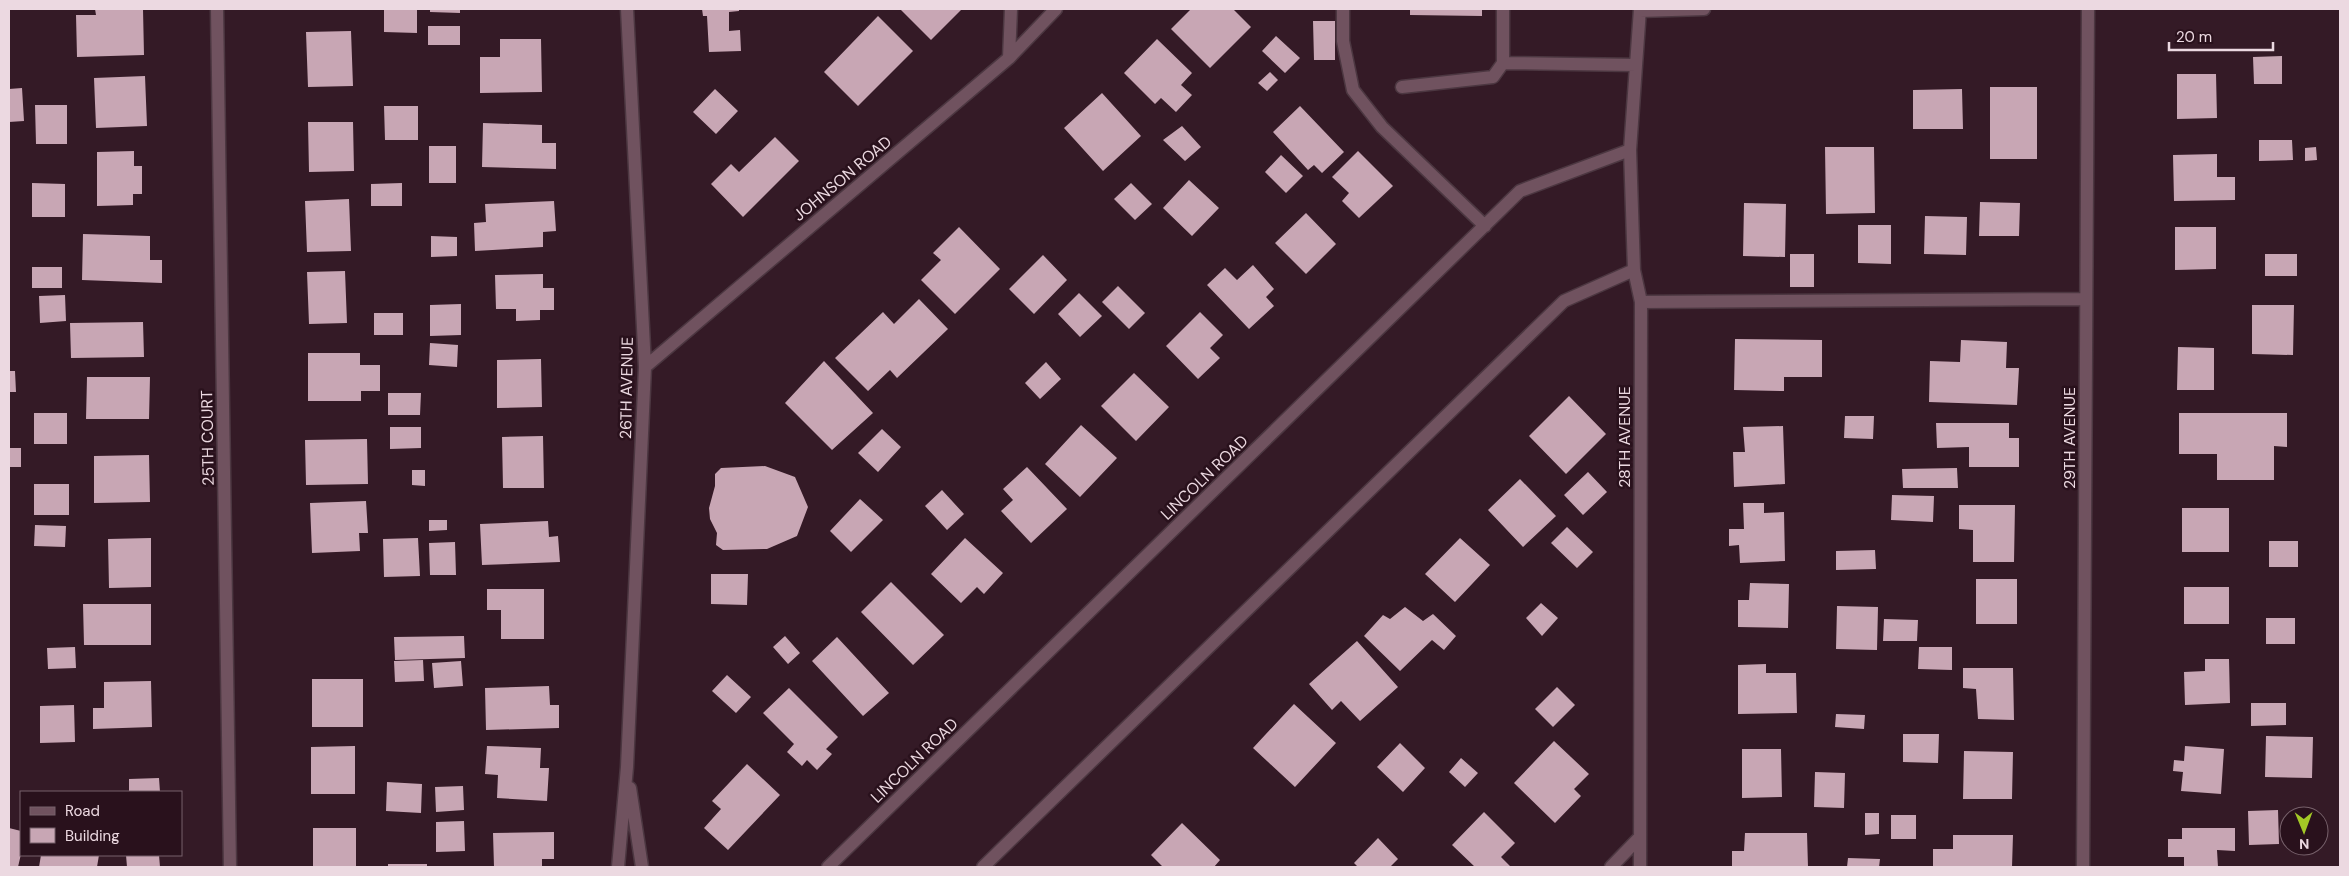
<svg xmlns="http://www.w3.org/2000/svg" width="2349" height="876" font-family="'DM Sans',sans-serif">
<rect width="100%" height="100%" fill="#341a26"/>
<path fill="#c8a6b4" d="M 95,9 L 143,9 L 144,55 L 77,57 L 76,15 L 96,15 Z
M 384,9 L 417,10 L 417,33 L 384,32 Z
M 430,9 L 460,9 L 460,13 L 430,12 Z
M 702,9 L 739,9 L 739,11 L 729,12 L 729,31 L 740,30 L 741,51 L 709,52 L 707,16 L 703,16 Z
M 900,9 L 962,9 L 931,40 Z
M 1191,9 L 1233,9 L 1251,27 L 1210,68 L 1171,29 Z
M 1410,9 L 1482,9 L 1482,16 L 1410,15 Z
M 878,16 L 913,51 L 858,106 L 824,72 Z
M 1313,21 L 1335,21 L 1335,60 L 1314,60 Z
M 428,26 L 460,26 L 460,45 L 428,45 Z
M 351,31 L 353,86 L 308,87 L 306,32 Z
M 1276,36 L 1300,58 L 1285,73 L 1262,51 Z
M 500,39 L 541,39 L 542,92 L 480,93 L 480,57 L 500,57 Z
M 1157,39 L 1192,73 L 1181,85 L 1192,95 L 1176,112 L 1161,98 L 1155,104 L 1124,73 Z
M 2282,56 L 2282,84 L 2254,84 L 2253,57 Z
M 1270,72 L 1278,80 L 1267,91 L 1258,83 Z
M 2177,74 L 2216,74 L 2217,118 L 2177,119 Z
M 145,76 L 147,126 L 96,128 L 94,78 Z
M 1990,87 L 2037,87 L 2037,159 L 1990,159 Z
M 22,88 L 24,121 L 9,122 L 9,89 Z
M 715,89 L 738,111 L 716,134 L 693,112 Z
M 1962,89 L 1963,129 L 1913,129 L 1913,90 Z
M 1102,93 L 1141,136 L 1103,171 L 1064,128 Z
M 35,105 L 67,105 L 67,144 L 36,144 Z
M 384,106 L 418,106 L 418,140 L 385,140 Z
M 1300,106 L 1344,152 L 1322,173 L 1314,165 L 1308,170 L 1273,132 Z
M 308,122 L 353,122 L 354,171 L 309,172 Z
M 483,123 L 542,125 L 542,143 L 556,143 L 556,169 L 482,167 Z
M 1182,126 L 1201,147 L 1185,161 L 1163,140 Z
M 775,137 L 799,161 L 743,217 L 711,184 L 731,164 L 739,172 Z
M 2259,140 L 2292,140 L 2293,160 L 2259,161 Z
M 429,146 L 456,146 L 456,183 L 429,183 Z
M 1825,147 L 1874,147 L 1875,213 L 1826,214 Z
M 2316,147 L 2317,160 L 2305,161 L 2305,148 Z
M 134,151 L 134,166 L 142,166 L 142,194 L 133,194 L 133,205 L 97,206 L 97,152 Z
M 1358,151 L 1393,186 L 1359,218 L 1342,201 L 1349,193 L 1332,177 Z
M 2217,154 L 2217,177 L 2235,177 L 2235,200 L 2174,201 L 2173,155 Z
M 1281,155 L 1303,176 L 1286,193 L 1265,172 Z
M 1189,180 L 1219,208 L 1192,236 L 1163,208 Z
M 32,183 L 65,184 L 65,217 L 32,217 Z
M 402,183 L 402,206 L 371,206 L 371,184 Z
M 1131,183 L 1152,204 L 1135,220 L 1114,199 Z
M 349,199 L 351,251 L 307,252 L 305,201 Z
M 554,201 L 556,231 L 543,232 L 543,247 L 475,251 L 474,223 L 486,222 L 485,204 Z
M 1980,202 L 2020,203 L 2019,236 L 1979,236 Z
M 1744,203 L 1786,204 L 1785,257 L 1743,256 Z
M 1306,213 L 1336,244 L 1306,274 L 1275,243 Z
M 1925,216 L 1967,217 L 1966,255 L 1924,254 Z
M 1858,225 L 1891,225 L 1891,264 L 1858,263 Z
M 959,227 L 1000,269 L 955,314 L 921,280 L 941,260 L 933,253 Z
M 2175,227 L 2216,227 L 2216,269 L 2175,270 Z
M 83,234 L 150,236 L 150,260 L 162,260 L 162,283 L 82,280 Z
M 431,236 L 457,237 L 457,256 L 431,257 Z
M 1790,254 L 1814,254 L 1814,287 L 1790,287 Z
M 2265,254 L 2297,254 L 2297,276 L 2265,276 Z
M 1043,255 L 1067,280 L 1034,314 L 1009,289 Z
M 1253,265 L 1274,289 L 1266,297 L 1274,306 L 1249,329 L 1207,285 L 1225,268 L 1237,280 Z
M 32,267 L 62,267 L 62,288 L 32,288 Z
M 345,271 L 347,323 L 309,324 L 307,272 Z
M 543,274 L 543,288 L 554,288 L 554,310 L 540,310 L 540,320 L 516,321 L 516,309 L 496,309 L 495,275 Z
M 1118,286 L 1145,313 L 1129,329 L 1102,302 Z
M 1079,293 L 1102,316 L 1080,337 L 1058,314 Z
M 65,295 L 66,321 L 40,323 L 39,296 Z
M 919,299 L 948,329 L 897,378 L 890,370 L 868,391 L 835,358 L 883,312 L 894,324 Z
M 461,304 L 461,335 L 430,336 L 430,305 Z
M 2252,305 L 2294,305 L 2293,355 L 2252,354 Z
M 1200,312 L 1223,335 L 1210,348 L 1220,358 L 1198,379 L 1166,346 Z
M 374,313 L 403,313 L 403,335 L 374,335 Z
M 143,322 L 144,357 L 71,358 L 70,323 Z
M 1735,339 L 1822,340 L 1822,377 L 1784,377 L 1784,391 L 1734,390 Z
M 1961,340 L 2007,342 L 2006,368 L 2019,368 L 2017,405 L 1929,402 L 1930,361 L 1960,362 Z
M 430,343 L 458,345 L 457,367 L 429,365 Z
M 2178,347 L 2214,348 L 2214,390 L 2177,390 Z
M 308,353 L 360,353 L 360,365 L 380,365 L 380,391 L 361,391 L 361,401 L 308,401 Z
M 541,359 L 542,407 L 497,408 L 497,360 Z
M 824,361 L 873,413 L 832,450 L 785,403 Z
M 1046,362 L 1061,379 L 1040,399 L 1025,383 Z
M 9,371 L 15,371 L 16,392 L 9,392 Z
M 1134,373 L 1169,407 L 1136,441 L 1101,406 Z
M 87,377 L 150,377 L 149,419 L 86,419 Z
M 388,393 L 421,393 L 420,415 L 388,415 Z
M 1569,396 L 1606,434 L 1566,474 L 1529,436 Z
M 34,413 L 67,413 L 67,444 L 34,444 Z
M 2179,413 L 2287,413 L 2287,447 L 2274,446 L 2274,480 L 2217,480 L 2217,454 L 2179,454 Z
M 1845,416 L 1874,416 L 1873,439 L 1844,438 Z
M 1936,423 L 2009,423 L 2009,438 L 2019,438 L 2019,467 L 1969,467 L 1969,447 L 1937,448 Z
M 1081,425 L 1117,458 L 1080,497 L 1045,464 Z
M 1783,426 L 1785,484 L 1734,487 L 1733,452 L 1745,452 L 1743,427 Z
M 390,427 L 421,427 L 421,448 L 390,449 Z
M 882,429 L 901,447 L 878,472 L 858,453 Z
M 543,436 L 544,488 L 503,488 L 502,437 Z
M 367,439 L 368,484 L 306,485 L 305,440 Z
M 9,448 L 21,448 L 21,467 L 9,467 Z
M 149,455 L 150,502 L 94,503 L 94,456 Z
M 765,466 L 795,477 L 808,507 L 797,536 L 767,549 L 723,550 L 716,545 L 717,533 L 710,519 L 709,508 L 715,486 L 715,474 L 721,468 Z
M 1027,467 L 1067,509 L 1031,543 L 1001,511 L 1013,500 L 1003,489 Z
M 1957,468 L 1958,488 L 1903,488 L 1902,469 Z
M 412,470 L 425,470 L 425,486 L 412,485 Z
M 1588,472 L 1607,492 L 1583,515 L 1564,495 Z
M 1520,479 L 1556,516 L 1523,547 L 1488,510 Z
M 34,484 L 69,484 L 69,515 L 34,515 Z
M 942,490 L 964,514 L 947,530 L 925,506 Z
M 1892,495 L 1934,496 L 1933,522 L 1891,520 Z
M 860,499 L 883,520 L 851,552 L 830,531 Z
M 366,501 L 368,533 L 359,533 L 360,551 L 312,553 L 310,503 Z
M 1743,503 L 1764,503 L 1764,513 L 1784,512 L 1785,561 L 1740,563 L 1739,545 L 1729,546 L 1729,529 L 1744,529 Z
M 1959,505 L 2015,505 L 2014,562 L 1973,562 L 1973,530 L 1959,529 Z
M 2182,508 L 2229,508 L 2229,552 L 2182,552 Z
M 429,520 L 447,520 L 447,530 L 429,531 Z
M 548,521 L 549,537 L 558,536 L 560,562 L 482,565 L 480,524 Z
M 35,525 L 66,526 L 65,547 L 34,546 Z
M 1567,527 L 1593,552 L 1577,568 L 1551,543 Z
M 151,538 L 151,587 L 109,588 L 108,539 Z
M 418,538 L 420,576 L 384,577 L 383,539 Z
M 965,538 L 1003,573 L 984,594 L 977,587 L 961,603 L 931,574 Z
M 1460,538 L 1490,565 L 1455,602 L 1425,574 Z
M 2269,541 L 2298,541 L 2298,567 L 2269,567 Z
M 455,542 L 456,575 L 430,575 L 429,543 Z
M 1875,550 L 1876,569 L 1836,570 L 1836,551 Z
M 711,574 L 748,574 L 747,605 L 711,604 Z
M 1976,579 L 2017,579 L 2017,624 L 1976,624 Z
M 891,582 L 944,635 L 913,665 L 861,612 Z
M 1750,583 L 1789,584 L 1788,628 L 1738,627 L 1738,600 L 1749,600 Z
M 2184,587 L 2229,587 L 2229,624 L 2184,624 Z
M 487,589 L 544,589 L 544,639 L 501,639 L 501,610 L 487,610 Z
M 1541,603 L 1558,618 L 1542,636 L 1526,618 Z
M 83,604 L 151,604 L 151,645 L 84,645 Z
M 1837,606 L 1878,607 L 1877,650 L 1836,649 Z
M 1405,607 L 1423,621 L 1433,614 L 1456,636 L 1444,650 L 1432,640 L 1400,671 L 1364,636 L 1383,615 L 1390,619 Z
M 2266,618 L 2295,618 L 2295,644 L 2266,644 Z
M 1884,619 L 1918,620 L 1917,641 L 1883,641 Z
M 464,636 L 465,658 L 395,660 L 394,637 Z
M 785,636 L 800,653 L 788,664 L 773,647 Z
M 837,637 L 889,693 L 863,716 L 812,661 Z
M 1357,641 L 1398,687 L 1360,721 L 1341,701 L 1332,710 L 1309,684 Z
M 75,647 L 76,668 L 48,669 L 47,648 Z
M 1919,647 L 1952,647 L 1952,670 L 1918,669 Z
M 2205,659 L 2229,659 L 2230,703 L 2185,705 L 2184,672 L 2205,671 Z
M 423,660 L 424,681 L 395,682 L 394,661 Z
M 461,661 L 463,686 L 434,688 L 432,663 Z
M 1766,664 L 1766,673 L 1796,673 L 1797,713 L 1738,714 L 1738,665 Z
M 1963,668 L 2013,668 L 2014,720 L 1978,719 L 1976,689 L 1963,688 Z
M 727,675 L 751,697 L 736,713 L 712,691 Z
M 312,679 L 363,679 L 363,727 L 312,727 Z
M 151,681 L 152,727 L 93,729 L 93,708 L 104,708 L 104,682 Z
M 549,686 L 550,705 L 559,705 L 559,728 L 486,730 L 485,688 Z
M 1557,687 L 1575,705 L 1553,727 L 1535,709 Z
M 789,688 L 838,737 L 826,749 L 832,754 L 817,770 L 807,760 L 802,766 L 787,752 L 794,744 L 763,713 Z
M 2251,703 L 2286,703 L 2286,725 L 2251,726 Z
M 1294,704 L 1336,743 L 1295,787 L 1253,748 Z
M 74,705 L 75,742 L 40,743 L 40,706 Z
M 1836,714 L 1865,715 L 1864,729 L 1835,727 Z
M 1903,734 L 1939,734 L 1938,763 L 1903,762 Z
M 2266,736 L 2313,737 L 2312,778 L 2265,777 Z
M 1554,741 L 1589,774 L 1574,789 L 1581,796 L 1555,823 L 1514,783 Z
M 1400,743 L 1425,768 L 1403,792 L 1377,767 Z
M 355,746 L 355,794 L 311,794 L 311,747 Z
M 487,746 L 541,748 L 540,768 L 549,768 L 547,801 L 497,798 L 498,775 L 485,774 Z
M 2185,746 L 2224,749 L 2221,794 L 2181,791 L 2183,772 L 2173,771 L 2174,760 L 2184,761 Z
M 1742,749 L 1781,749 L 1782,797 L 1742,798 Z
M 1964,751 L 2013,752 L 2012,799 L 1963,799 Z
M 1461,758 L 1478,773 L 1465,787 L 1449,772 Z
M 747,764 L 780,795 L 728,850 L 704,828 L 721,809 L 712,801 Z
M 1815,772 L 1845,773 L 1844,808 L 1814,807 Z
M 159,778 L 160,792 L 129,792 L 129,779 Z
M 387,782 L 422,784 L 421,813 L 386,811 Z
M 463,786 L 464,810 L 436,812 L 435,787 Z
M 2278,810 L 2279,844 L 2249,845 L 2248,811 Z
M 1484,812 L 1515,843 L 1501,857 L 1510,866 L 1508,867 L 1475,867 L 1452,845 Z
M 1865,813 L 1879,813 L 1879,834 L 1865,835 Z
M 1891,815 L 1916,815 L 1916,839 L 1891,839 Z
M 464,821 L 465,851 L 436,852 L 436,822 Z
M 1182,823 L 1220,860 L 1214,867 L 1163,867 L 1151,855 Z
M 9,828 L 21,831 L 21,854 L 18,867 L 9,867 Z
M 313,828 L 356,828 L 356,867 L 313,867 Z
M 2182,828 L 2235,828 L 2235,851 L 2217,850 L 2218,867 L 2184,867 L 2184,857 L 2168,857 L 2168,839 L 2182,839 Z
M 554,832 L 554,859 L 542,859 L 542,867 L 494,867 L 493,833 Z
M 1745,833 L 1807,833 L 1808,867 L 1732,867 L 1732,851 L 1744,851 Z
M 1953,835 L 2013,835 L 2012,867 L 1933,867 L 1933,849 L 1953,849 Z
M 1378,838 L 1398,859 L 1390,867 L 1358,867 L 1354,863 Z
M 41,855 L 99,855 L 97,867 L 39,867 Z
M 126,855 L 159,855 L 160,867 L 127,867 Z
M 1848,858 L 1880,859 L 1879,867 L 1847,867 Z
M 388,864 L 427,864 L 427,867 L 388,867 Z"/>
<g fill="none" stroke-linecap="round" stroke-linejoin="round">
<g stroke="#4c3741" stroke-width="15">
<path id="minor" d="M 217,9 L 230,867
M 1343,9 L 1343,41 L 1353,90 L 1382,127 L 1485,226
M 1503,9 L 1503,63 L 1636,65
M 1640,9 L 1630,150 L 1634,270 L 1641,302 L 1640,867
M 1640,11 L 1704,9
M 1009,58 L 1011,9
M 1402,87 L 1493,77 L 1503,63
M 1641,302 L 2086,299
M 645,367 L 1009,58 L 1056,9
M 630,788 L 642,867
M 618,867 L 627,767 L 645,367 L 627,9
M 828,867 L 1520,191 L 1630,150
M 983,867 L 1564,301 L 1634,270
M 1611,867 L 1639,838
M 2083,867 L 2088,9"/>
</g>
<use href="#minor" stroke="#70525f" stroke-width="12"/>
</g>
<g text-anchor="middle" stroke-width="5" stroke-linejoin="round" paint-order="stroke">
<g font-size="16" fill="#ecd9e1" stroke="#29111c">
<text transform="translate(842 178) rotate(-40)" y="6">JOHNSON ROAD</text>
<text transform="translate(626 388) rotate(-89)" y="6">26TH AVENUE</text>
<text transform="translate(1624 437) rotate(-90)" y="6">28TH AVENUE</text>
<text transform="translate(207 438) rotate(-91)" y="6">25TH COURT</text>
<text transform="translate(2069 438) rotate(-90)" y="6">29TH AVENUE</text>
<text transform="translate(1204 477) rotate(-44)" y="6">LINCOLN ROAD</text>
<text transform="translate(914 760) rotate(-44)" y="6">LINCOLN ROAD</text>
</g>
</g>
<rect width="2349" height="876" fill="none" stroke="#ecd9e1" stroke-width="20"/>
<rect x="20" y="791" width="162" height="65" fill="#29111c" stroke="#77616b"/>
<rect x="30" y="807" width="25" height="8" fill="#70525f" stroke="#77616b"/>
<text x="65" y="816" font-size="15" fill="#ecd9e1">Road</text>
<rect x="30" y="828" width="25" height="15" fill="#c8a6b4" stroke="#77616b"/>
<text x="65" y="841" font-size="15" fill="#ecd9e1">Building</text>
<g transform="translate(2304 831) rotate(179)"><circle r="24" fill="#29111c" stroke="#77616b"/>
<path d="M0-4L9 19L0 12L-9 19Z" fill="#a3c926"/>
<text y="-8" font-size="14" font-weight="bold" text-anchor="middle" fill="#ecd9e1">N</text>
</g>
<path d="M2169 42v8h104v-8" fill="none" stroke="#ecd9e1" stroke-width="2.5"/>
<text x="2176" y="42" font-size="15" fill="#ecd9e1" stroke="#29111c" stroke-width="4" paint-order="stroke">20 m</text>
</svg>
